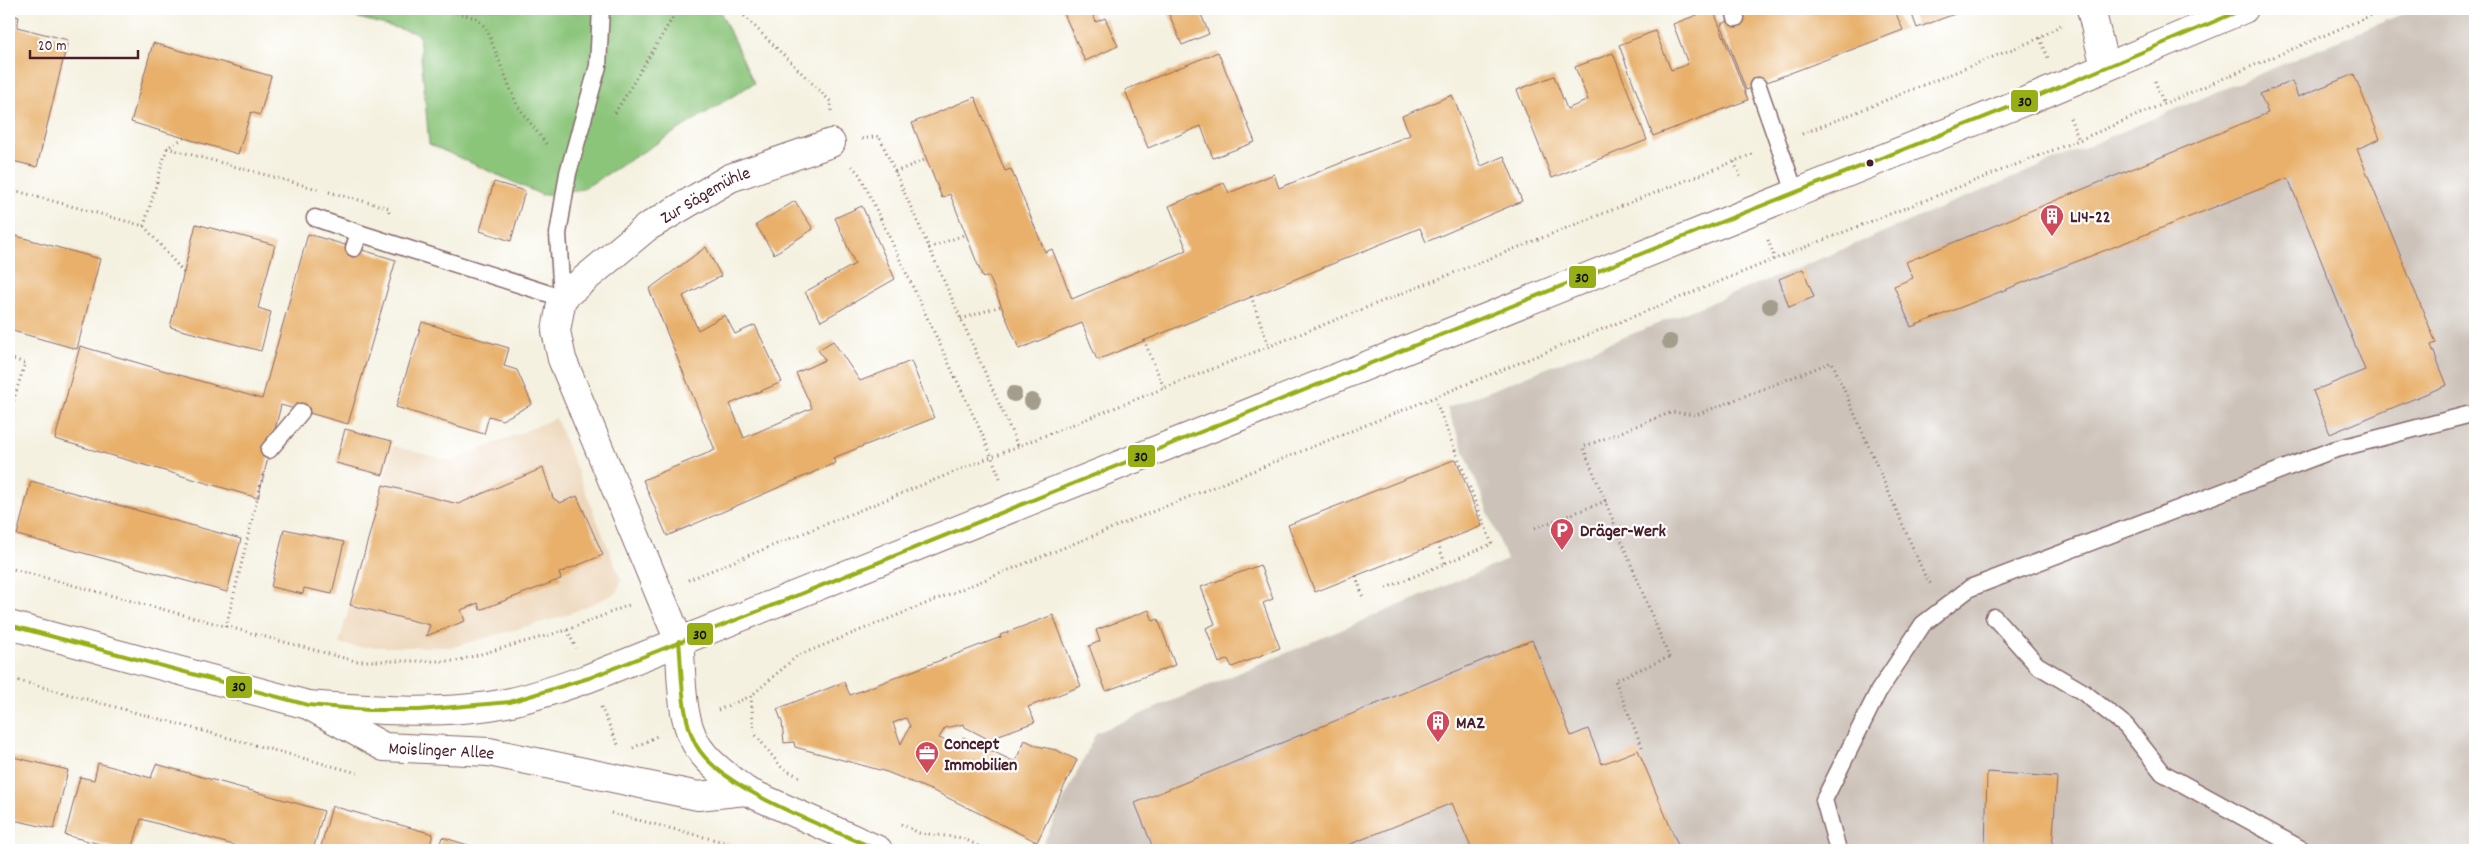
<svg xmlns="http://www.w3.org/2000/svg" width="2484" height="859" font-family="Dekko,sans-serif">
<rect width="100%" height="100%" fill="#fff"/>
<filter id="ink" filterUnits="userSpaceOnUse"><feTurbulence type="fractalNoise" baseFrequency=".02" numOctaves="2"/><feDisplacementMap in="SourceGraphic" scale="10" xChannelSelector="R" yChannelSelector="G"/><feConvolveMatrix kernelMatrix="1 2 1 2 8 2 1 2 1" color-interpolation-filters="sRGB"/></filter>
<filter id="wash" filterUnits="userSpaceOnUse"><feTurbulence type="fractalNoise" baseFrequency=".0096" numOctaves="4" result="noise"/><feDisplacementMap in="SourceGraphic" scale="20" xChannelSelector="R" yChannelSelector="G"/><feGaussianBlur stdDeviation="1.12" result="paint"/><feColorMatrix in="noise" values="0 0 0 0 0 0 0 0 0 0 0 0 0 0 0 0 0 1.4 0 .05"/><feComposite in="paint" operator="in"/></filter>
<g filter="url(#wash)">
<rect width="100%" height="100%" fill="#f4f1e0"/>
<path fill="#edd7bb" d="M 556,418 L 621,580 L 617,593 L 564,616 L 453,647 L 360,647 L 339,644 L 393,446 L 452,461 Z"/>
<path fill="#ccc2b9" d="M 2414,9 L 2475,9 L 2475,850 L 1040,850 L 1096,733 L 1507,560 L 1447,408 L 1822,258 Z"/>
<path fill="#8bc57a" stroke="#6a7252" d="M 325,9 L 537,9 L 573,12 L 585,9 L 719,9 L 754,83 L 583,189 L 542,195 L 429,144 L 419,34 Z"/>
<g id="blocks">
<path fill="#e8b06b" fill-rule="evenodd" d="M 1062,9 L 1090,9 L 1096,22 L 1105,18 L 1118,46 L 1085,61 Z
M 1167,9 L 1199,9 L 1209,34 L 1182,45 Z
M 1713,9 L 1748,100 L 1653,136 L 1619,45 L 1655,31 L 1671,70 L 1678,68 L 1688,64 L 1673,24 Z
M 1759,9 L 1894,9 L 1903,30 L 1746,90 L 1721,24 Z
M 1910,9 L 1968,9 L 1917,28 Z
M 9,14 L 19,17 L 17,27 L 68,40 L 37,167 L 9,160 Z
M 153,43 L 271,76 L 260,115 L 251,112 L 238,154 L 131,122 Z
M 1218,52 L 1255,142 L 1213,158 L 1201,126 L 1148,148 L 1125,90 Z
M 1613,53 L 1647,140 L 1552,178 L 1517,90 L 1554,76 L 1567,109 L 1588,100 L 1575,67 Z
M 2354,74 L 2380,139 L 2357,149 L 2436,343 L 2431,345 L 2447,385 L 2330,434 L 2313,391 L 2365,370 L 2288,178 L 1911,327 L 1894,286 L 1913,278 L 1906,262 L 2268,113 L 2260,94 L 2292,81 L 2298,97 Z
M 1452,95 L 1481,166 L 1504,156 L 1522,201 L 1426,242 L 1420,228 L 1097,360 L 1082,323 L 1019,349 L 989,276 L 983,278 L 950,194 L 942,198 L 912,123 L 975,97 L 1005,171 L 1011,169 L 1045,252 L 1052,249 L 1072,299 L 1187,250 L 1169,206 L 1224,183 L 1229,193 L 1274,174 L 1279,188 L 1410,135 L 1402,116 Z
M 494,182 L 525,191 L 511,241 L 480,231 Z
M 795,201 L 813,229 L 774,254 L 756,225 Z
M 862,206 L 895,279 L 821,321 L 805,292 L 855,264 L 835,218 Z
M 196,224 L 275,245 L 258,308 L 271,312 L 261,351 L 170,327 Z
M 9,234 L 100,259 L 77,349 L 9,330 Z
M 308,234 L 396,260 L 348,424 L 281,405 L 258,498 L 55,439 L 80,346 L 262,399 Z
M 706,247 L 721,276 L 683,296 L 698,330 L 725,315 L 735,334 L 755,325 L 782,382 L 730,404 L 744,438 L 812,408 L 796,373 L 825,360 L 818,350 L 833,341 L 860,381 L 911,361 L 934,418 L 833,458 L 835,463 L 667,536 L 643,480 L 715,450 L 649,289 Z
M 1803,269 L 1814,297 L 1789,307 L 1779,279 Z
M 422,322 L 509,348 L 504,366 L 517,370 L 532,404 L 502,420 L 489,416 L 484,434 L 396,407 Z
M 345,429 L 392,441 L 383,475 L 336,463 Z
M 1456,459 L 1482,526 L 1315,592 L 1288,525 Z
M 543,468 L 553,498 L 560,503 L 577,496 L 603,555 L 559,573 L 561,579 L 480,610 L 478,603 L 461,610 L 465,621 L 426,636 L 430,625 L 350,605 L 383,485 L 458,504 Z
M 31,481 L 241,539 L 227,592 L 17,535 Z
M 284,529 L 344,542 L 332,594 L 304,588 L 303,594 L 271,587 Z
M 1260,565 L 1273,599 L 1263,603 L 1280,648 L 1232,667 L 1228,659 L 1219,663 L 1206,628 L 1215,624 L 1201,587 Z
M 1149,610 L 1153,621 L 1158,619 L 1175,665 L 1106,691 L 1089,646 L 1100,641 L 1096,630 Z
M 1053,615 L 1081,686 L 1028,707 L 1035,722 L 988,739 L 965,727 L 964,724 L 945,728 L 939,738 L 960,746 L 963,737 L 1015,762 L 1025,740 L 1037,746 L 1056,750 L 1077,760 L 1037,842 L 938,793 L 887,772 L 795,747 L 794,742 L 784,743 L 782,722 L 777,709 L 844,682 L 850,695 L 1001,637 L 1000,635 ZM 906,718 L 910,726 L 901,744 L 893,723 Z
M 1532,640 L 1571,736 L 1588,729 L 1602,764 L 1638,750 L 1680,850 L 1472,850 L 1452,803 L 1336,850 L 1154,850 L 1135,803 Z
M 9,756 L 68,770 L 54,829 L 9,819 Z
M 98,763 L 151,778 L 156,764 L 324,811 L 313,850 L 251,850 L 141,819 L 132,850 L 123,850 L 65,835 L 80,777 L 94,780 Z
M 1987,772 L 2057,777 L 2052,850 L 1985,850 Z
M 332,806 L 433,834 L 429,850 L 320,850 Z
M 442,837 L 484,850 L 438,850 Z"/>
</g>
</g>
<g filter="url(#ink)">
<use href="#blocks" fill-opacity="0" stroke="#86686a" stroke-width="1"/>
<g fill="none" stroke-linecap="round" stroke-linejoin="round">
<g stroke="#86686a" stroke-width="19">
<path id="service" d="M 1734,9 L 1736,18
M 1758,86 L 1795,192
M 315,218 L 359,233
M 354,248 L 359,233 L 562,298 L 558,234 L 568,173 L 598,66 L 601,9
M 269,450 L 301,412
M 1994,617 L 2037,665 L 2083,692 L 2126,726 L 2163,773 L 2303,850
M 1838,850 L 1824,800 L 1878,692 L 1923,624 L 1970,588 L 2333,450 L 2475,413"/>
</g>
<g stroke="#86686a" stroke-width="30">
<g id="minor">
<path d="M 2091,9 L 2105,67"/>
<path id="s1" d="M 679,641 L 562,359 L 556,331 L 562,298 L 646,228 L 730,178 L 831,143"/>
</g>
</g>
<g stroke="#86686a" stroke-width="30">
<g id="primary">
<path id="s2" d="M 9,625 L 308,705 L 384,747 L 489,752 L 698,796 L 746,791 L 878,850"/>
<path d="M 679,641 C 683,678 678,727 705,756 C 716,769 732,780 746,791"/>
<path d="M 308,705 C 374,710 445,716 511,702 C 538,696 563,687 589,678 L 2043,94 L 2244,9"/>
</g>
</g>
<path stroke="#86686a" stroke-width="3" stroke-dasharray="1 4" stroke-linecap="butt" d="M 442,9 L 476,18 L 486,28 L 517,105 L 547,145
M 737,9 L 831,102 L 831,112
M 2040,38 L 2048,58
M 2155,81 L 2164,104
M 615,113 L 678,9
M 2070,118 L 2079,140
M 1802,134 L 2040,38 L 2061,25
M 862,139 L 879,136 L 1018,446
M 167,148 L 321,190
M 1734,162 L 1742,179
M 852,166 L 860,175 L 984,438 L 1000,478
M 895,172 L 927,159
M 9,189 L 144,226 L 184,273
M 329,192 L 389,208 L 389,215
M 144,226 L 167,148 L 184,138
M 1768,240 L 1775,259
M 929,248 L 966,234
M 1251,296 L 1269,347
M 961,319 L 1001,306
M 9,336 L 12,331
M 1144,340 L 1164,388
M 9,358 L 25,363 L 9,415
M 1535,528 L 1606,501
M 1438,543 L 1445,564
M 9,568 L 355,661 L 456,661 L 567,630 L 629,605
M 1356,576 L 1363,597
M 688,580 L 991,457 L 1755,153
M 1386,588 L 1492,544 L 1435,399
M 226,627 L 263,475
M 567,630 L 576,648
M 9,678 L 361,774
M 751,696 L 754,733 L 782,768 L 802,778
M 601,707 L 619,747
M 718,710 L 751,696 L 797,656 L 1775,259 L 2079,140 L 2386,9
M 1642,747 L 1615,680 L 1669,657 L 1583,447 L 1672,412 L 1696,415 L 1832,362 L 1925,576 L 1931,584
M 633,748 L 657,736
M 611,813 L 727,843 L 745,850
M 901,824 L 919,833 L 963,838 L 986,850"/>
<use href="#service" stroke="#fff" stroke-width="16"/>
<use href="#minor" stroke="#fff" stroke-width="28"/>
<use href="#primary" stroke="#fff" stroke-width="28"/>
<g stroke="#fff" stroke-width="8">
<path id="bus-1" d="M 9,625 L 308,705 L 369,710 L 419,710 L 510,702 L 589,678 L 751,614 L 1628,259 L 2043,94 L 2244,9
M 679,641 C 682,672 681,718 696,745 C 722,791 830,828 878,850"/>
</g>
<use href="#bus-1" stroke="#98ae15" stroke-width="4"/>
</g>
<g fill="#a39d8c">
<circle cx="1770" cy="306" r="8"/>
<circle cx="1670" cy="342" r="8"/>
<circle cx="1014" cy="394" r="8"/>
<circle cx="1032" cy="401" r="8"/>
</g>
</g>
<defs>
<g id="building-pin" transform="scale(1.25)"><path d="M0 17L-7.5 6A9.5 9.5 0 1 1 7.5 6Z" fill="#d1495b" stroke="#fff"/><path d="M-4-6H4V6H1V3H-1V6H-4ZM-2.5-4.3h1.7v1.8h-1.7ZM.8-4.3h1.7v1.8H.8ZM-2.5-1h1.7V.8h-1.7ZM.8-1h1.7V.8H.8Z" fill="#fff"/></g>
<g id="parking-pin" transform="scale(1.25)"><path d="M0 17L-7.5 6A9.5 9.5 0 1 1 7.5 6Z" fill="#d1495b" stroke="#fff"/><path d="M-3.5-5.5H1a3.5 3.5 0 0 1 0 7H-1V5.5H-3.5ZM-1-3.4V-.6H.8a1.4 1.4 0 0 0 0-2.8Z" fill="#fff"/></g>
<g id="office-pin" transform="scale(1.25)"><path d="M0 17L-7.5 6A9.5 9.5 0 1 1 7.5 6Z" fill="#d1495b" stroke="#fff"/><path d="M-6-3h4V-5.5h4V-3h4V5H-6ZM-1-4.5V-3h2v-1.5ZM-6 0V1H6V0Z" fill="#fff"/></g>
</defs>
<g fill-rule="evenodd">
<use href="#building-pin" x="2052" y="216"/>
<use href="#parking-pin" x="1562" y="530"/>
<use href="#building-pin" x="1438" y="722"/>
<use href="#office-pin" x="927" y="753"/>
</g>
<circle fill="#4a1f2b" stroke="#fff" stroke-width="2" cx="1870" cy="163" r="4.5"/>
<g text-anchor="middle" stroke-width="4.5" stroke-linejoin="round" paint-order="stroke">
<g font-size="18" fill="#4a1f2b" stroke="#fff">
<text dy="6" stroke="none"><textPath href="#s1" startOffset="545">Zur Sägemühle</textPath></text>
<text dy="6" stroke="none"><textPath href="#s2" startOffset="454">Moislinger Allee</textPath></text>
</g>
<g font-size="18" font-weight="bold" fill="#4a1f2b" stroke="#fff" text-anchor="start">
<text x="2070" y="222">L14-22</text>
<text x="1580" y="536">Dräger-Werk</text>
<text x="1456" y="728">MAZ</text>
<text x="944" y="749">Concept<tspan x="944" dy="21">Immobilien</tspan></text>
</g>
</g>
<g stroke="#fff" stroke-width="2">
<rect x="2010" y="89" width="29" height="24" rx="5" fill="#98ae15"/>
<rect x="1568" y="265" width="29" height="24" rx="5" fill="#98ae15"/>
<rect x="1127" y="444" width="29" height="24" rx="5" fill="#98ae15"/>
<rect x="686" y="622" width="28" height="24" rx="5" fill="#98ae15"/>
<rect x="225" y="675" width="28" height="24" rx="5" fill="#98ae15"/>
</g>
<g font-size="14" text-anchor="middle" font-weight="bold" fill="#111">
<text x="2025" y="106">30</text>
<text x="1582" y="282">30</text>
<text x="1141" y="461">30</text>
<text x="700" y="639">30</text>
<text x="239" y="691">30</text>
</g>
<rect width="2484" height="859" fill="none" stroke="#fff" stroke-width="30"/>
<path d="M30 50v8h108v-8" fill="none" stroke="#4a1f2b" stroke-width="2.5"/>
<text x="38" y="50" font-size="15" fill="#4a1f2b" stroke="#ffffff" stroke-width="4" paint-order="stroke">20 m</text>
</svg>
